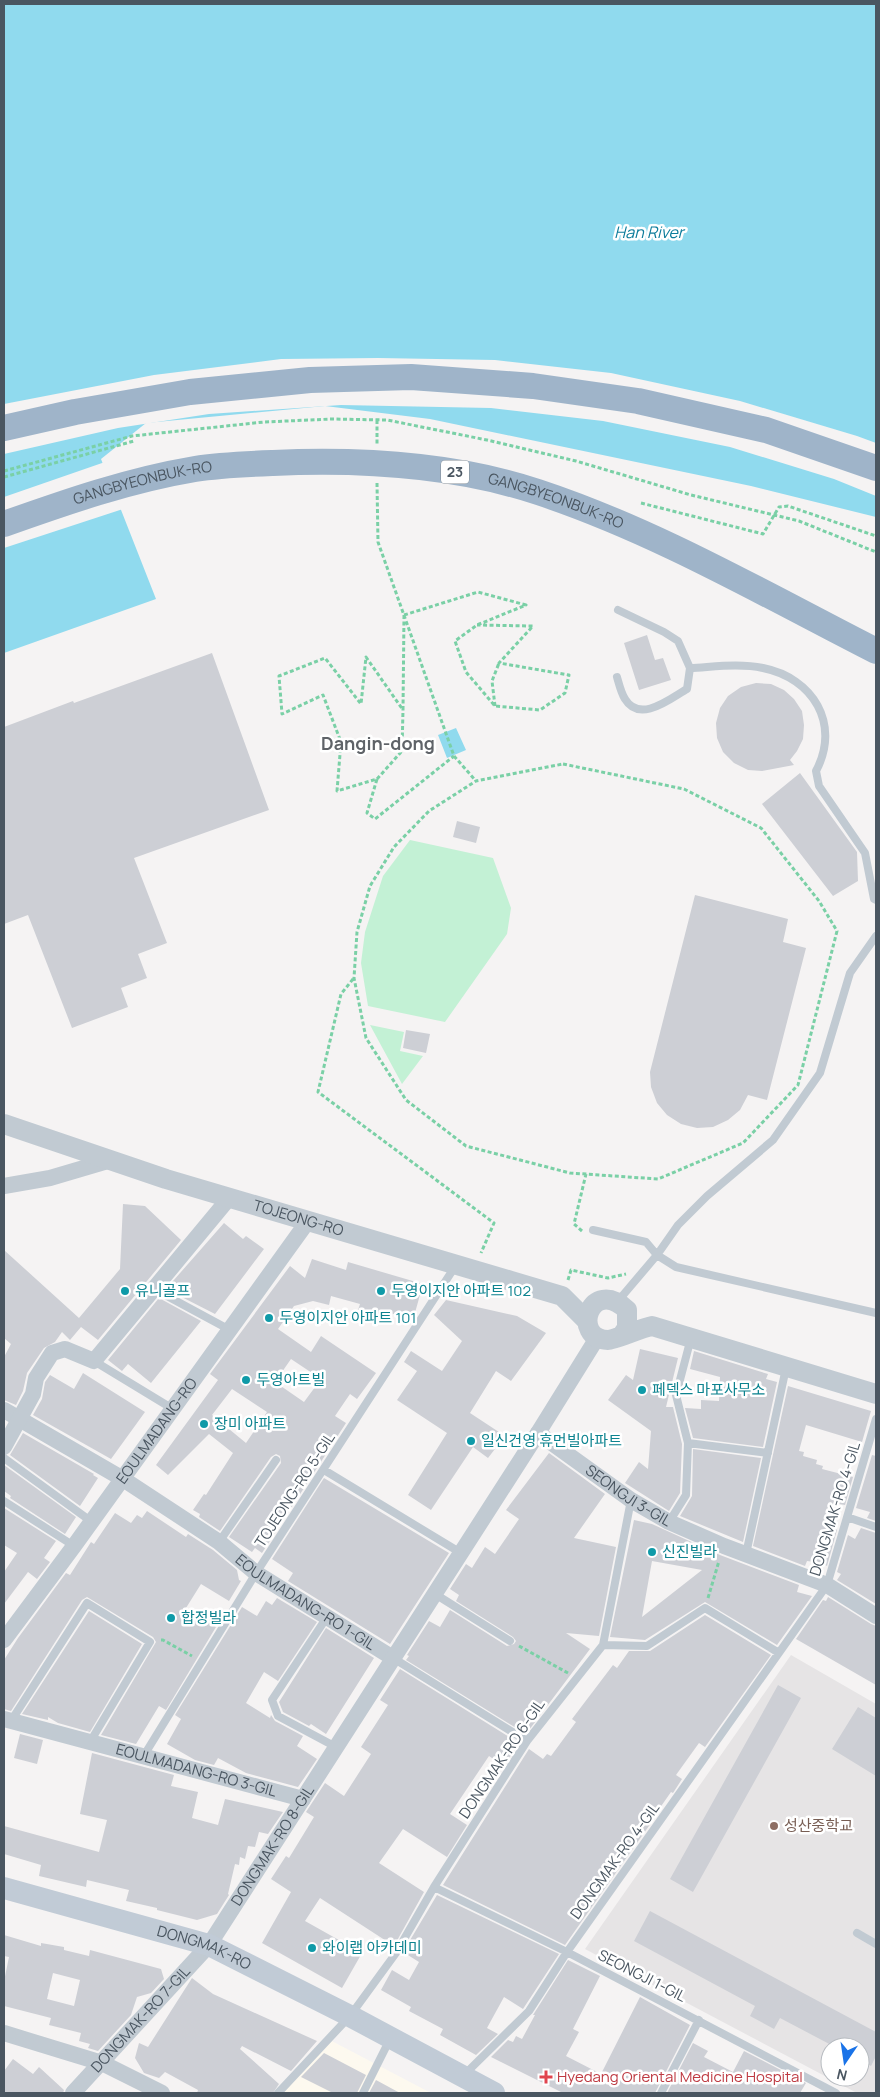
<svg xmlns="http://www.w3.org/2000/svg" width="880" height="2097" font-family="Manrope,'Noto Sans KR',sans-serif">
<rect width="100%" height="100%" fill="#f5f3f3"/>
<path fill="#fdf9ef" d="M 328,2039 L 431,2093 L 278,2093 Z"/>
<path fill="#e6e4e5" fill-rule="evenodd" d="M 791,1655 L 876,1704 L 876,2093 L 857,2093 L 585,1949 ZM 830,2047 L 860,2047 L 860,2077 L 830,2077 Z"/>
<path fill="#c3f1d5" d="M 410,840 L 493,858 L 511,908 L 507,934 L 445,1022 L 368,1006 L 361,963 L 365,932 L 383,876 Z
M 370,1025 L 404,1032 L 400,1051 L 423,1056 L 402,1084 Z"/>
<path fill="#90daee" d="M 4,4 L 876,4 L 876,517 L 751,486 L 430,419 L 325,406 L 146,423 L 101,459 L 156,599 L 4,653 Z
M 456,728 L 466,750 L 447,758 L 438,735 Z"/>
<path fill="#f5f3f3" d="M 378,358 L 495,360 L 611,373 L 740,401 L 857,436 L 876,443 L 876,496 L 834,479 L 730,447 L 603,421 L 491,408 L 341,405 L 209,414 L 118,428 L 4,454 L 4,404 L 154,375 L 281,359 Z
M 105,462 L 123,509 L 4,548 L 4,497 Z"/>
<path fill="#cdcfd5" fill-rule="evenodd" d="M 647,635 L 655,660 L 663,658 L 671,680 L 639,690 L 624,643 Z
M 212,653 L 269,810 L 134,858 L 167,943 L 138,954 L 147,978 L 121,988 L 128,1007 L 72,1028 L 28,915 L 4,924 L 4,727 L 73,701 L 74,703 Z
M 756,683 L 771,684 L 784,690 L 794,699 L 802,711 L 804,725 L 803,739 L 797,751 L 790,760 L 794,765 L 762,771 L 748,770 L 734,763 L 723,752 L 717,738 L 716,723 L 720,708 L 728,696 L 741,687 Z
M 800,773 L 857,852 L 858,881 L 833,896 L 762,804 Z
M 457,821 L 480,827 L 476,843 L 453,837 Z
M 695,895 L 788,919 L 783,942 L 806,948 L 767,1100 L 748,1095 L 740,1110 L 728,1120 L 713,1127 L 697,1128 L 681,1124 L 667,1115 L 657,1103 L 651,1087 L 650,1072 Z
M 406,1030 L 430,1034 L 426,1053 L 403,1048 Z
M 123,1204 L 145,1206 L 181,1240 L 98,1340 L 81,1327 L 70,1340 L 62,1332 L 55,1342 L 44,1348 L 27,1373 L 23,1391 L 16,1405 L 4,1400 L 4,1357 L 11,1344 L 4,1338 L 4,1250 L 79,1318 L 120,1269 Z
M 224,1223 L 243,1239 L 246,1236 L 264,1249 L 215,1314 L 166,1289 Z
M 312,1259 L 346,1270 L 348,1262 L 423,1284 L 413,1320 L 381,1310 L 379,1320 L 357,1313 L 360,1304 L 331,1296 L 329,1305 L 313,1301 L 294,1306 L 278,1329 L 311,1352 L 321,1336 L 376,1373 L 357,1399 L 350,1394 L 335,1416 L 346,1423 L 262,1553 L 255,1548 L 252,1552 L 229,1537 L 281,1463 L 280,1456 L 276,1454 L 271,1457 L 220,1531 L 199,1517 L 200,1514 L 193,1510 L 204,1494 L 206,1495 L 233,1453 L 209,1434 L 168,1475 L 156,1465 L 218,1380 L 210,1374 L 290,1266 L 305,1278 ZM 291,1359 L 321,1379 L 304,1402 L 275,1382 ZM 232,1389 L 267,1412 L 246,1443 L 212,1415 Z
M 159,1298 L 201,1321 L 151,1383 L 128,1364 L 122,1371 L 108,1360 Z
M 446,1300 L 517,1316 L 546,1333 L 511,1381 L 496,1371 L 470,1413 L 505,1436 L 488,1458 L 473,1447 L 431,1510 L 408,1495 L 447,1433 L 397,1400 L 417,1371 L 404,1362 L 411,1351 L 442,1371 L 462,1341 L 434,1315 Z
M 640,1349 L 678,1358 L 666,1407 L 673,1407 L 682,1444 L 680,1493 L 669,1511 L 625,1483 L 639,1462 L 648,1469 L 651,1431 L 608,1400 L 626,1375 L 633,1380 Z
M 694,1351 L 768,1374 L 766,1379 L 777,1382 L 763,1447 L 693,1438 L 685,1408 L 701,1409 L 701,1400 L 719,1401 L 720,1377 L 690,1369 Z
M 83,1373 L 145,1412 L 111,1459 L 33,1415 L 42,1399 L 45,1382 L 50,1375 L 74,1389 Z
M 788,1386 L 871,1411 L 862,1442 L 806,1425 L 799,1451 L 804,1452 L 803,1456 L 817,1460 L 816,1464 L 823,1466 L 822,1469 L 853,1477 L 845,1505 L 839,1504 L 833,1527 L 837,1530 L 827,1566 L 822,1563 L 807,1561 L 805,1566 L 753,1546 Z
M 23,1433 L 94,1474 L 93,1475 L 98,1478 L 80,1506 L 10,1455 Z
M 693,1449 L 761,1458 L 743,1542 L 680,1516 L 692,1496 Z
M 549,1453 L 605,1494 L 574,1538 L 616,1547 L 599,1636 L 566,1633 L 590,1649 L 526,1734 L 406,1660 L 409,1656 L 407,1655 L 429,1621 L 440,1627 L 450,1610 L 507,1646 L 514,1644 L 516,1641 L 513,1637 L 456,1601 L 459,1595 L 450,1589 L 466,1564 L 472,1568 L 485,1547 L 495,1554 L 519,1519 L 506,1510 Z
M 872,1455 L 876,1456 L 876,1521 L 867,1518 L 870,1512 L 856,1508 Z
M 4,1465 L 76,1517 L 65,1534 L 10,1498 L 11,1496 L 4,1491 Z
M 324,1478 L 449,1553 L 390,1644 L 288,1581 L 293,1573 L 272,1559 Z
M 4,1508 L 56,1541 L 44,1558 L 50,1562 L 37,1579 L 28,1572 L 4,1604 L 4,1572 L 17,1553 L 4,1545 Z
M 147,1511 L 186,1537 L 188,1534 L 213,1550 L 237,1570 L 239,1580 L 241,1581 L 229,1601 L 201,1584 L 186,1608 L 216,1627 L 166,1710 L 159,1706 L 136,1744 L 101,1735 L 156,1642 L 153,1637 L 87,1597 L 82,1600 L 11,1711 L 4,1709 L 4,1660 L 18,1638 L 66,1573 L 70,1575 L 91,1542 L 94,1544 L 115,1513 L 131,1523 L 137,1515 L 142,1518 Z
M 634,1520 L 652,1524 L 720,1555 L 799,1585 L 797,1592 L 812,1596 L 777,1645 L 705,1602 L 645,1640 L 610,1637 ZM 652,1561 L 702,1570 L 642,1617 Z
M 861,1528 L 876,1533 L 876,1604 L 837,1580 L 841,1574 L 837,1572 L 848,1535 L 855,1539 Z
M 828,1597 L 871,1624 L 876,1626 L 876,1685 L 796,1639 L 823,1600 L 826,1601 Z
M 277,1598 L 317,1622 L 278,1681 L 264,1672 L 246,1703 L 270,1718 L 271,1715 L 275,1721 L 303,1736 L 297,1746 L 317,1759 L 298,1787 L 246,1773 L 218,1758 L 214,1765 L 195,1760 L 167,1744 L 181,1719 L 175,1715 L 242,1607 L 257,1616 L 266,1601 L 272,1605 Z
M 89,1611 L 142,1644 L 90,1732 L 58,1723 L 48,1717 L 48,1720 L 22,1714 Z
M 705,1615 L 771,1655 L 705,1747 L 699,1743 L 676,1775 L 682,1779 L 673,1793 L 671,1792 L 650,1822 L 651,1823 L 565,1945 L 443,1885 L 529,1749 L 543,1759 L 547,1754 L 551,1756 L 576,1722 L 572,1719 L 613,1665 L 617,1668 L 629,1651 L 650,1651 Z
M 326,1628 L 374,1658 L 326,1734 L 311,1724 L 309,1726 L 283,1712 L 279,1702 Z
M 400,1669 L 519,1743 L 504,1766 L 489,1756 L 450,1814 L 467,1825 L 447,1857 L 403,1829 L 379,1863 L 424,1892 L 394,1946 L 320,1898 L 305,1921 L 362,1953 L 342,1988 L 262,1943 L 291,1892 L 271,1879 L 286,1856 L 289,1858 L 314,1817 L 306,1812 L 325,1783 L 344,1796 L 371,1754 L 361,1747 L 388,1705 L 380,1700 Z
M 778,1685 L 801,1698 L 693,1892 L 670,1879 Z
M 858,1707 L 876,1718 L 876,1776 L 832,1749 Z
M 20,1734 L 43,1740 L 37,1764 L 14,1758 Z
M 92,1753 L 174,1775 L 171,1786 L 198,1792 L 192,1818 L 218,1825 L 225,1799 L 283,1812 L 268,1834 L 259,1832 L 255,1847 L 248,1846 L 245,1859 L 240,1857 L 239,1865 L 235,1864 L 228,1894 L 229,1895 L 217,1914 L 197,1920 L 157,1910 L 157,1908 L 126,1901 L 129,1890 L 87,1880 L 86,1887 L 39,1876 L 41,1865 L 4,1854 L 4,1826 L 99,1852 L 107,1820 L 80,1814 Z
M 437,1895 L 559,1954 L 523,2009 L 504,1997 L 487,2028 L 498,2034 L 476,2055 L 440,2035 L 443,2029 L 409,2011 L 411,2007 L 381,1990 L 392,1970 L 409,1980 L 419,1962 L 403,1952 Z
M 650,1911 L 876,2032 L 876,2056 L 871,2066 L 860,2060 L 860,2047 L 835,2047 L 780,2018 L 774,2029 L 750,2016 L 755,2006 L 634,1941 Z
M 4,1935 L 41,1946 L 41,1943 L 64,1947 L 64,1950 L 89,1956 L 90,1950 L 161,1969 L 164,1979 L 151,1993 L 137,1997 L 131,2015 L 98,2051 L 88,2048 L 90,2044 L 79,2041 L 81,2033 L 49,2025 L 51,2018 L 4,2006 L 4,1981 L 9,1957 L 4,1956 ZM 53,1973 L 80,1980 L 74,2006 L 47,1999 Z
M 568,1960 L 600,1976 L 573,2029 L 579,2032 L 566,2056 L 601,2074 L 640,1997 L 690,2025 L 655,2093 L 563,2093 L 491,2057 L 508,2040 L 513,2042 L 516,2036 L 522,2039 L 535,2015 L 533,2015 Z
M 192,1978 L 213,1994 L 317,2041 L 291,2071 L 242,2046 L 240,2049 L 279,2084 L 273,2093 L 197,2093 L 198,2090 L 165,2072 L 159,2078 L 144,2073 L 135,2058 L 139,2043 L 148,2047 Z
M 693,2043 L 708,2051 L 704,2057 L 733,2072 L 744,2051 L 806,2083 L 800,2093 L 667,2093 Z
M 324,2053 L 366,2075 L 357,2093 L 333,2093 L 301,2077 Z
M 13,2059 L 33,2074 L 39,2067 L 64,2090 L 63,2093 L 4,2093 L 4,2071 Z
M 376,2080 L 400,2093 L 369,2093 Z"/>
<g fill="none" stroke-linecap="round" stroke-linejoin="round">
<path stroke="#7ad0a6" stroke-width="3" stroke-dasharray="4 2.5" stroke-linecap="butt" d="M 377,420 L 377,444
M 4,471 L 132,436 L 264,422 L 332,419 L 387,420 L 487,440 L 576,461 L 691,495 L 799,521 L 876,552
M 4,477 L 134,441
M 377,483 L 378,542 L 454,756 L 476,781
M 641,503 L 763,534 L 779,507 L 788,506 L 876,536
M 404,615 L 403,710 L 366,657 L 361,704 L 325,658 L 279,676 L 282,714 L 323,695 L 341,742 L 337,791 L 377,779 L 367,813 L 375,819 L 454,756
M 404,615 L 478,592 L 526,605 L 477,625 L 455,641 L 466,672 L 495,706 L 540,710 L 565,693 L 569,675 L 499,663 L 533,626 L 477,625
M 495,706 L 492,681 L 499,663
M 563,764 L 684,789 L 761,828 L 819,901 L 837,931 L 798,1085 L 743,1143 L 658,1179 L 570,1173 L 466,1146 L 406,1100 L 366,1038 L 354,978 L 357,932 L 370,886 L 394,847 L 429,811 L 476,781 Z
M 377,779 L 402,751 L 403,710
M 353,979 L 341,994 L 318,1092 L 494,1223 L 481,1253
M 582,1231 L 574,1224 L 586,1174
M 568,1280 L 571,1270 L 608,1278 L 626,1274
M 708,1598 L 719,1561
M 161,1640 L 163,1640 L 192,1656
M 519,1646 L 568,1673"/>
<path stroke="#c1cad2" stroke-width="8" d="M 618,610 L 664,632 L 678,641 L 690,668
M 617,677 C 619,684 621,693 625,699 C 640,724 671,698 687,689 L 690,668 C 713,667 739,663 763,668 C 813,678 841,724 816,771 L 819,786 L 865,853 L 874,899 L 876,900
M 593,1230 L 646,1242 L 657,1255 L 676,1267 L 876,1313
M 154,1289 L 230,1330
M 618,1301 L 657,1255 L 678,1225 L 707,1196 L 773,1140 L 820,1073 L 850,973 L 876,936
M 94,1361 L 173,1409
M 688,1443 L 768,1453
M 4,1458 L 92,1522
M 324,1470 L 461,1553
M 4,1501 L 74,1546
M 847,1517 L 876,1527
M 669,1522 L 686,1495 L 688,1443 L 676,1395 L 691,1338
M 219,1542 L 276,1460
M 746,1554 L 786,1368
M 435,1594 L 510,1641
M 327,1617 L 272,1700 L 278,1716 L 336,1747
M 603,1645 L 647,1646 L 705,1608 L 779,1653
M 393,1658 L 527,1741
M 11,1721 L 87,1603 L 150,1642 L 90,1742
M 143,1757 L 256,1573 L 456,1265
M 434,1887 L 567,1952 L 836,2093
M 857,1933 L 876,1944
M 465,2074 L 529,2011 L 567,1952 L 827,1585 L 876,1419
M 278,2093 L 350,2016 L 396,1953 L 434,1887 L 527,1741 L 603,1645 L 631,1500
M 363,2093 L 390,2039
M 661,2093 L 699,2020"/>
<g stroke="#c1cad2" stroke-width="16">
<path d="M 4,1186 L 50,1178 L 111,1160"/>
<path id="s1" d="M 4,1410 L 123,1479 L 219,1542 L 256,1573 L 393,1658"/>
<path id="s2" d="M 538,1433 L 631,1500 L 669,1522 L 724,1546 L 827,1585 L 876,1616"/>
<path d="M 4,1447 L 33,1394 L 36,1378 L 52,1353 L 65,1349 L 94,1361 L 230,1197"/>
<path id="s3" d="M 4,1640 L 74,1546 L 308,1221"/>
<path id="s4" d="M 4,1719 L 303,1799"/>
<path d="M 4,2033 L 102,2063 L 162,2093"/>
<path id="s5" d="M 73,2093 L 209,1945 L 538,1433 L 597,1338"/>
</g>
<g stroke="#c1cad2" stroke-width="20">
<path id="s6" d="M 4,1124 L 166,1179 L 562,1296 L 586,1320"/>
<path d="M 622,1335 L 627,1328 L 627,1310 C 590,1275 570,1339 608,1340 C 615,1340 641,1328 652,1326 L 876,1394"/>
</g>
<path stroke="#c1cbd6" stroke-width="22" id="s7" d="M 4,1888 L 209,1945 L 350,2016 L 494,2093"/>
<g stroke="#9fb4c9" stroke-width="26">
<path d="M 4,428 L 75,412 L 190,392 L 310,380 L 411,377 L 533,386 L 638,401 L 766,430 L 876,468"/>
<path id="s8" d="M 4,524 C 66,502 129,480 195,469 C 220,465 247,464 273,463 C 362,459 453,464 538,492 C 656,531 766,595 876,651"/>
</g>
</g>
<g fill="#0f9aa8" stroke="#fff" stroke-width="2">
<circle cx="125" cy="1291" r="5"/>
<circle cx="381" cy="1291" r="5"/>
<circle cx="269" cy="1318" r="5"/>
<circle cx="246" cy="1380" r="5"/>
<circle cx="642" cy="1390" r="5"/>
<circle cx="204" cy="1424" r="5"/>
<circle cx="471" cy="1441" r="5"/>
<circle cx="652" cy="1552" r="5"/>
<circle cx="171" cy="1618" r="5"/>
<circle cx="312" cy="1948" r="5"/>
</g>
<circle fill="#8d6e63" stroke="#fff" stroke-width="2" cx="774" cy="1826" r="5"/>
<path fill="#e0444e" stroke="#fff" stroke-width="2" d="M543.5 2069.5h5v5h5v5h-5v5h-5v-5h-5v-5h5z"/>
<g text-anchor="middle" stroke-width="5" stroke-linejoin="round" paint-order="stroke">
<rect fill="#fff" stroke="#808990" stroke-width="1" x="441" y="460.5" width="28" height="23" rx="4"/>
<g font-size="14" font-weight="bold" fill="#4a5661">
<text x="455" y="477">23</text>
</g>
<g font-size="15" fill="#4a5661" stroke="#fff">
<text dy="5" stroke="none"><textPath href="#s8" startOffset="145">GANGBYEONBUK-RO</textPath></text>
<text dy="5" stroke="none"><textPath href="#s8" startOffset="565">GANGBYEONBUK-RO</textPath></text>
<text dy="5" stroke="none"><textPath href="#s6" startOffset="309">TOJEONG-RO</textPath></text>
<text dy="5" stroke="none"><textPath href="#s3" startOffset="259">EOULMADANG-RO</textPath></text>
<text transform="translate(295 1490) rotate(-57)" y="5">TOJEONG-RO 5-GIL</text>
<text dy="5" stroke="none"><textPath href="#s2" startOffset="110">SEONGJI 3-GIL</textPath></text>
<text transform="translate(835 1509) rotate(-73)" y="5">DONGMAK-RO 4-GIL</text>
<text dy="5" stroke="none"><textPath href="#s1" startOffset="358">EOULMADANG-RO 1-GIL</textPath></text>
<text transform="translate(502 1759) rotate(-56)" y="5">DONGMAK-RO 6-GIL</text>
<text dy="5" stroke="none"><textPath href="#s4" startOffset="199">EOULMADANG-RO 3-GIL</textPath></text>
<text dy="5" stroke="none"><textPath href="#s5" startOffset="319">DONGMAK-RO 8-GIL</textPath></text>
<text transform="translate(615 1861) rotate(-54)" y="5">DONGMAK-RO 4-GIL</text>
<text dy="5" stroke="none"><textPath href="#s7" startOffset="209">DONGMAK-RO</textPath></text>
<text transform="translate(642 1976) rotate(27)" y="5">SEONGJI 1-GIL</text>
<text dy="5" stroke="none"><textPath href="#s5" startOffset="100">DONGMAK-RO 7-GIL</textPath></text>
</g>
<g font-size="15" fill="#0d838f" stroke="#fff" text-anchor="start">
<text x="135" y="1296">유니골프</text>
<text x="391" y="1296">두영이지안 아파트 102</text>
<text x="279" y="1323">두영이지안 아파트 101</text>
<text x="256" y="1385">두영아트빌</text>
<text x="652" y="1395">페덱스 마포사무소</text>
<text x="214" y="1429">장미 아파트</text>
<text x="481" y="1446">일신건영 휴먼빌아파트</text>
<text x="662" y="1557">신진빌라</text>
<text x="181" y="1623">합정빌라</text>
<text x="322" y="1953">와이랩 아카데미</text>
</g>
<g font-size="15" fill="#785e54" stroke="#fff" text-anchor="start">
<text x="784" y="1831">성산중학교</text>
</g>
<g font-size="15" fill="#be3a42" stroke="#fff" text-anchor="start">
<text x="557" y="2082">Hyedang Oriental Medicine Hospital</text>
</g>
<g font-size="16" font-style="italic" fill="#0c7c9b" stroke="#fff">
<text x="649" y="238">Han River</text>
</g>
<g font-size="18" font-weight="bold" fill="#5f6368" stroke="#fff">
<text x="378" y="750">Dangin-dong</text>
</g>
</g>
<rect width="880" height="2097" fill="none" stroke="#4a5661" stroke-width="10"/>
<g transform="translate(845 2062) rotate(193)"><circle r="24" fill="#ffffff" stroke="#b7bbc0"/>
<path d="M0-4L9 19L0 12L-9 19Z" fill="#1a73e8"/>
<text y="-8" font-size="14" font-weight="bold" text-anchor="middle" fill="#4a5661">N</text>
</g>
</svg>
